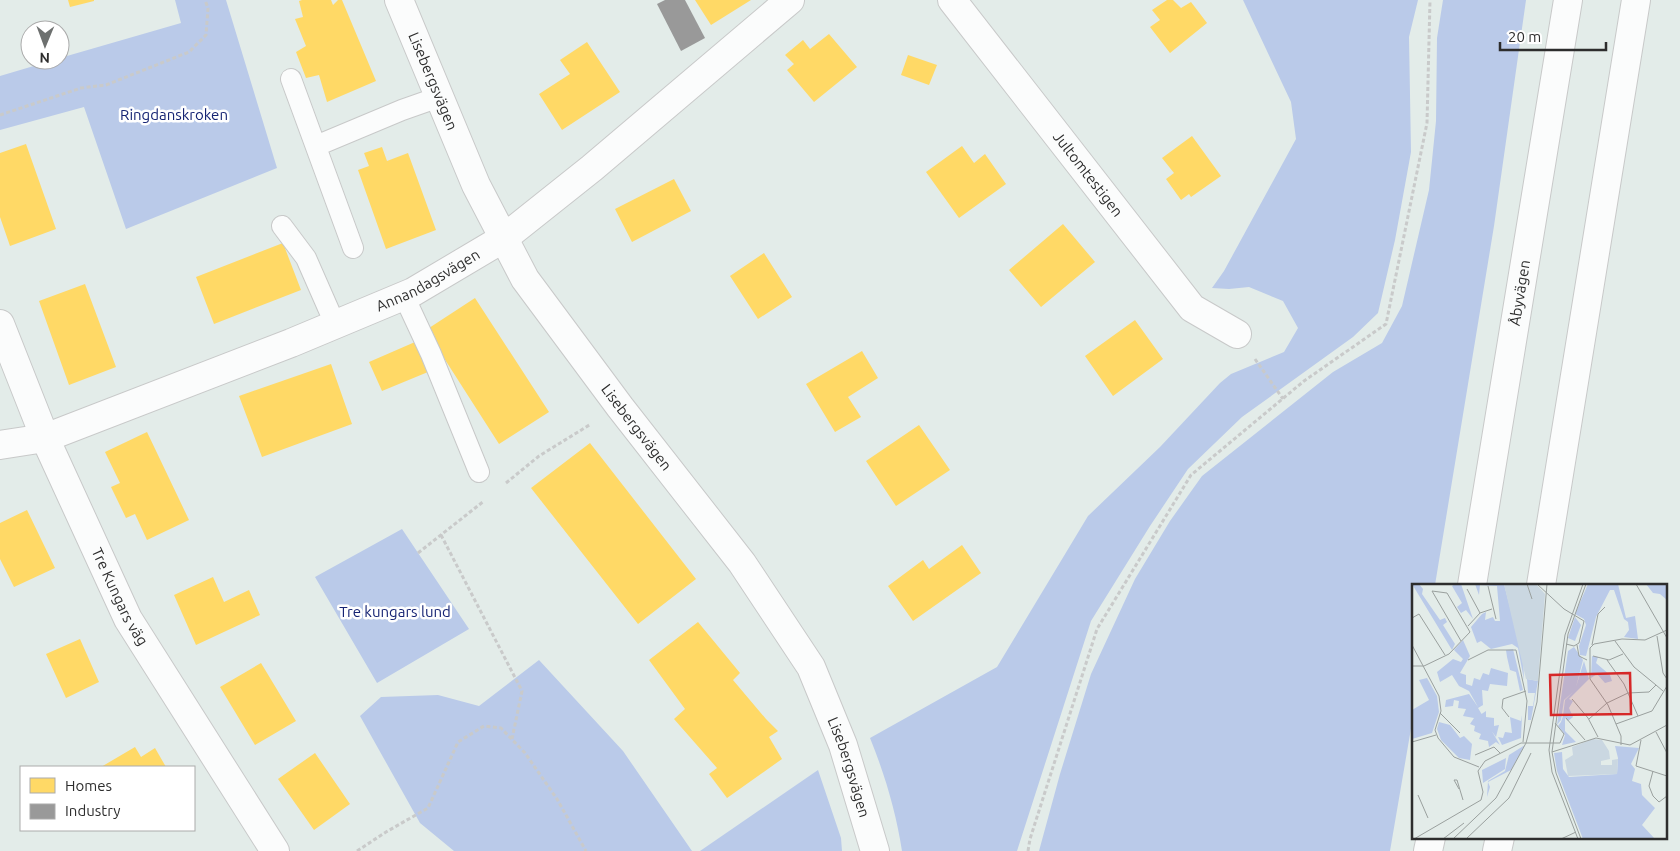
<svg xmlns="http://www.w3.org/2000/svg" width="1680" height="851" font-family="Ubuntu,sans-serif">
<rect width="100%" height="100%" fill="#e3ece9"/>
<path fill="#bacae9" d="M 175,0 L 226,0 L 277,168 L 126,229 L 84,107 L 0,130 L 0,76 L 54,60 L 60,60 L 60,58 L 181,23 Z
M 1243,0 L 1418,0 L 1409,37 L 1411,152 L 1395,240 L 1378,313 L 1353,337 L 1242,417 L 1188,469 L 1150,526 L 1091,621 L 1017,851 L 902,851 C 896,812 885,775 870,738 L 997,667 L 1088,516 L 1160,447 L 1220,383 L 1231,374 L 1284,352 L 1298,328 L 1283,301 L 1249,287 L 1229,289 L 1212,288 L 1224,271 L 1296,139 L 1291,102 Z
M 1443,0 L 1526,0 L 1494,226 L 1435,585 L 1414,585 L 1414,711 L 1390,851 L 1039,851 L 1060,774 L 1091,674 L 1135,579 L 1170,521 L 1202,476 L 1333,372 L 1382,343 L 1402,306 L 1429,190 L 1436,121 L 1437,38 Z
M 402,529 L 469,629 L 377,683 L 315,577 Z
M 539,660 L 623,751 L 692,851 L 454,851 L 420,823 L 360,716 L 381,697 L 438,695 L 479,706 Z
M 818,770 L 841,838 L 842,851 L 700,851 Z"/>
<path fill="#ffd966" d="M 68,0 L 94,0 L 94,1 L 70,7 Z
M 302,0 L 331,0 L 333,5 L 338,0 L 342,0 L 376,81 L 327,102 L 319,75 L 306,78 L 296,52 L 306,46 L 295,19 L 303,17 L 299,1 Z
M 695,0 L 751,0 L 711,25 Z
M 1167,0 L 1173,0 L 1181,8 L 1191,2 L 1207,23 L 1170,53 L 1150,27 L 1160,20 L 1152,10 Z
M 829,34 L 857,67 L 814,102 L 787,70 L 794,64 L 785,55 L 803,40 L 810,49 Z
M 587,42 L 620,92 L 562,130 L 539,94 L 570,74 L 560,60 Z
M 908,55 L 937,65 L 929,85 L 901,75 Z
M 1192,136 L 1221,176 L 1191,197 L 1189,194 L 1181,200 L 1166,179 L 1174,173 L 1162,158 Z
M 26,144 L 56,229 L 10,246 L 0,217 L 0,153 Z
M 962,146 L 974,163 L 985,154 L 1006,184 L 959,218 L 926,172 Z
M 382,147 L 387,161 L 408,153 L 436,230 L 386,249 L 358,170 L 369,166 L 364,153 Z
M 674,179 L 691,211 L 632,242 L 615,209 Z
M 1063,224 L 1095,262 L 1041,307 L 1009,270 Z
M 283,243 L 301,290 L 214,324 L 196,277 Z
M 764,253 L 792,297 L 758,319 L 730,276 Z
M 85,284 L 116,367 L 69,385 L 39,301 Z
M 475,298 L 549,412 L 499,444 L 426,330 Z
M 1135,320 L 1163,359 L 1113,396 L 1085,356 Z
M 415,342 L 428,372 L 382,391 L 369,362 Z
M 862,351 L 878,378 L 848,397 L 861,417 L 835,432 L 806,384 Z
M 331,364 L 352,424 L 262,457 L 239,396 Z
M 919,425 L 950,470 L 896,506 L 866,461 Z
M 147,432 L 189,520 L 147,540 L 135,514 L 126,518 L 111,487 L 120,483 L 105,452 Z
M 590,443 L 696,579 L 638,624 L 531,488 Z
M 27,510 L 55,568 L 14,587 L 0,559 L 0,523 Z
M 962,545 L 981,573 L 913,621 L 888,586 L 923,560 L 929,569 Z
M 213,577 L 224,602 L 249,590 L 260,615 L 196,645 L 174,595 Z
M 698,622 L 740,673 L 733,680 L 766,719 L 778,731 L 769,737 L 782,759 L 727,798 L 709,774 L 717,768 L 674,719 L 685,709 L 649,660 Z
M 80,639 L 99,682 L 66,698 L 46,654 Z
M 261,663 L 296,721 L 255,745 L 220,687 Z
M 135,747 L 141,757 L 155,748 L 166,767 L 101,767 Z
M 315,753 L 350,804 L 314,830 L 278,779 Z"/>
<path fill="#999" d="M 665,0 L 685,0 L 705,38 L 681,51 L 657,4 Z"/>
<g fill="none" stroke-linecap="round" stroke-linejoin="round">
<g stroke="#c8c9c9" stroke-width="22">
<path id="service" d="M 291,79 L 353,248
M 316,146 L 402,110 L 439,97
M 282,226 L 306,258 L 335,324
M 404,296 L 431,354 L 479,472"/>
</g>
<g stroke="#c8c9c9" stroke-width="30">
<g id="minor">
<path id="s1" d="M 399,0 L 476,185 L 525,279 L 620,407 L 742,563 L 811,667 L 843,745 L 875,851"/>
<path id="s2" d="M 952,0 L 1192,308 L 1237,334"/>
<path id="s3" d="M 0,324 L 45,438 L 128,619 L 275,851"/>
<path id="s4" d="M 0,445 L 45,438 L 291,343 L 413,292 L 504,238 L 592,168 L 790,0"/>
</g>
</g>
<g stroke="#c8c9c9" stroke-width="30">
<g id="tertiary">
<path id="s5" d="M 1472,585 L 1568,0"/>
<path d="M 1541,585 L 1636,0"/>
<path d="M 1428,851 L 1431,837"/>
<path d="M 1497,851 L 1500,837"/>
</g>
</g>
<path stroke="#c9caca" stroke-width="3" stroke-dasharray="4 2.5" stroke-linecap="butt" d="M 0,115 L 81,88 L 106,85 L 189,52 L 206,35 L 208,8 L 205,0
M 1255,359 L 1283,399
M 506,483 L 539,456 L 591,424
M 441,535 L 522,691 L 512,739
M 418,553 L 484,501
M 357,851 L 386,832 L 428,808 L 458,742 L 484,726 L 501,728 L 525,753 L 557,799 L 586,851
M 1028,851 L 1030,839 L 1097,629 L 1191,475 L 1304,381 L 1386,324 L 1427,123 L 1430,0"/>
<use href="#service" stroke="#fbfcfc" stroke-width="20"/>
<use href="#minor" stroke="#fbfcfc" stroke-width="28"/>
<use href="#tertiary" stroke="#fbfcfc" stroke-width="28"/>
</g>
<g text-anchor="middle" stroke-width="5" stroke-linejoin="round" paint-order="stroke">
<g font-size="15" fill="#2d2d2d" stroke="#fff">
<text dy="5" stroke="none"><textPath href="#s1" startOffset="88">Lisebergsvägen</textPath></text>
<text dy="5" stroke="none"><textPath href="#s2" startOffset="221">Jultomtestigen</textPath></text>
<text dy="5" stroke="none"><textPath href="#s4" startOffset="460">Annandagsvägen</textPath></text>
<text dy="5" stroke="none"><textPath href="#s5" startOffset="296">Åbyvägen</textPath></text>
<text dy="5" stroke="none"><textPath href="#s1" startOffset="492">Lisebergsvägen</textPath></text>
<text dy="5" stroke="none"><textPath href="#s3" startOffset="298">Tre Kungars väg</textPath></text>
<text dy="5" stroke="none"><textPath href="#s1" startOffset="896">Lisebergsvägen</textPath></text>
</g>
<g font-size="15" fill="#152373" stroke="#fff">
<text x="174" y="120">Ringdanskroken</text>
<text x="395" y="617">Tre kungars lund</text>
</g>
</g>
<g transform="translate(1412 584)">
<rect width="255" height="255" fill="#e3ece9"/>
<path d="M 0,0 L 7,0 L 11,5 L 10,10 L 28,36 L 33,34 L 35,38 L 31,41 L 43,60 L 40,66 ZM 43,0 L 49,0 L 61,35 L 54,26 L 49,29 L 45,23 L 50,19 L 40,2 ZM 63,0 L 92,0 L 111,73 L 112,96 L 106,64 L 100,60 L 79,65 L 69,57 L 65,59 L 59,43 L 70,30 L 74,28 L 73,36 L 81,33 L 83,37 L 88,37 L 85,2 L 68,1 L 67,11 ZM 176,0 L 206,0 L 214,34 L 223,32 L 226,55 L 212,53 L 217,46 L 216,38 L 212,35 L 202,6 L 198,6 L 184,33 L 174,72 L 168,71 L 167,62 L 174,41 L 172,35 L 163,30 ZM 234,0 L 255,0 L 255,16 L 248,10 L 241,9 ZM 163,33 L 169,41 L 163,57 L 156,54 ZM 51,56 L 58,72 L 48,89 L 54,91 L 54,100 L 60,102 L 62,94 L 68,96 L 71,89 L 77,91 L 79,84 L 96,89 L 95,102 L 78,100 L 76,107 L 70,106 L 71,121 L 66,124 L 88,161 L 84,158 L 77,163 L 76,157 L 67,155 L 69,150 L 62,147 L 63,142 L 58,140 L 62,134 L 51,132 L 54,125 L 46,124 L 47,117 L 42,116 L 41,122 L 33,123 L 34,116 L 57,110 L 66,123 L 57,107 L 47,102 L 40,91 L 28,98 L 25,88 L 41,75 L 49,78 L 51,75 L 42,66 ZM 162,63 L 171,76 L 164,103 L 172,77 L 177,95 L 157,115 L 161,117 L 157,124 L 161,133 L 156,137 L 153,134 L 153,147 L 164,158 L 150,161 L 153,151 L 146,142 L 149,138 L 151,132 L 153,116 L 161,108 L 152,116 L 149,136 L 145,141 L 156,67 ZM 101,65 L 111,106 L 108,107 L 104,88 L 98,86 L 95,73 L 94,66 ZM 180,72 L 186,73 L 184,79 L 198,91 L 200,97 L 193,99 L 185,90 L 179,94 ZM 15,94 L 25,112 L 27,128 L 20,149 L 0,155 L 0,126 L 17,116 L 7,96 ZM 115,95 L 126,97 L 119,136 L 116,136 L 116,122 L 121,122 L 123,109 L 116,109 ZM 74,127 L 74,133 L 82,134 L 82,142 L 87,141 L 84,153 L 68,131 ZM 110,131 L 109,154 L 90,161 L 86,153 L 91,154 L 93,148 L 100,149 L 98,133 L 109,137 ZM 27,138 L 38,141 L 48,154 L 52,152 L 60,160 L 58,176 L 47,174 L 29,156 L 25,145 ZM 113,161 L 99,186 L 76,198 L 78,203 L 75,213 L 76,197 L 93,187 L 97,171 ZM 203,162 L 227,164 L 219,180 L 223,185 L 220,197 L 229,200 L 230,211 L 243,224 L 230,241 L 243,255 L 171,255 L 145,187 L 142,169 L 150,168 L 151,185 L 157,193 L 205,190 L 206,174 ZM 94,174 L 93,185 L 71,199 L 70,186 Z" fill="#bacae9"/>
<path d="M 92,0 L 124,0 L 133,10 L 126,97 L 114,95 ZM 181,155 L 190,156 L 197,167 L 198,175 L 189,177 L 189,181 L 200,181 L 200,176 L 206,175 L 205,190 L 156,192 L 153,176 L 161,171 L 160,163 Z" fill="#cad7e1"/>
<path fill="none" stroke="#9aa09e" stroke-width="1" d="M 115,0 L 120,15M 125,0 L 152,25 L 172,37 L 167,59 L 162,62 L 154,60M 224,0 L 255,54M 76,2 L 84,35M 55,5 L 68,29M 0,34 L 7,30 L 33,71M 56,42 L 68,29 L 80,25M 245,52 L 251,89 L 255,95M 203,57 L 222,83 L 244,101M 0,61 L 27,112 L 29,127 L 23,146 L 26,154 L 42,173 L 67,183M 165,61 L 167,72 L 175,76M 180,61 L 186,30 L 193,23M 181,72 L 197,76 L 211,70M 56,76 L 76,66 L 104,66 L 115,117 L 111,158M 195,76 L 212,100 L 226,132M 0,82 L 12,82 L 37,70 L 58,48 L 35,9 L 20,7 L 49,57M 160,115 L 176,134 L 186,153M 28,129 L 48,149M 97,133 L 90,124 L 91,115 L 114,107M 154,134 L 173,156M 177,135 L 195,119 L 216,109 L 237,108 L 244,101 L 251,107M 204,140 L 240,127 L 255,102M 244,148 L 255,169M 229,156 L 224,182 L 255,192M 0,158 L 24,151M 209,161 L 209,152 L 196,121 L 178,95 L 178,64 L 182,60 L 210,55 L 233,56 L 255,46M 140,168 L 184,154 L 218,161 L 255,141M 63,171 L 82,163 L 88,169M 241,187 L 237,202 L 241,212 L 247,218 L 255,212M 47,205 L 42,196 L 45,196 L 51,216M 6,211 L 16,234M 2,255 L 69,216 L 71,208 L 66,187 L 73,177 L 109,159 L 148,159 L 152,150 L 143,139M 31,255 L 52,239M 41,255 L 84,214 L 114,159 L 125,118 L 135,0M 54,255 L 97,214 L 119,169M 149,255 L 164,248M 166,255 L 140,188 L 137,166 L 153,51 L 171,0M 169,255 L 144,189 L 140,168 L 156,50 L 174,0"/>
<path fill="#d62828" fill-opacity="0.15" stroke="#d62828" stroke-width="2.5" d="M 218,89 L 219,130 L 139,131 L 138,91 Z"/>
<rect width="255" height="255" fill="none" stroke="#2d2d2d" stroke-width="2.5"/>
</g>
<rect x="20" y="766" width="175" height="65" fill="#ffffff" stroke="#ababab"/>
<rect x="30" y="778" width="25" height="15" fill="#ffd966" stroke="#ababab"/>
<text x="65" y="791" font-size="15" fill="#2d2d2d">Homes</text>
<rect x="30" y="804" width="25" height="15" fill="#999999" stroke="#ababab"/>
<text x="65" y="816" font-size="15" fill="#2d2d2d">Industry</text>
<g transform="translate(45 45) rotate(181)"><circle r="24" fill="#ffffff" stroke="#ababab"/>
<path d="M0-4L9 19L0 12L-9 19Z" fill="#6d706f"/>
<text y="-8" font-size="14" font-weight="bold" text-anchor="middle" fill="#2d2d2d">N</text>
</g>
<path d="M1500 42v8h106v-8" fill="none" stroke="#2d2d2d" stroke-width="2.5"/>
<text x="1508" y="42" font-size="15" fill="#2d2d2d" stroke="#ffffff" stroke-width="4" paint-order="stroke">20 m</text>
</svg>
